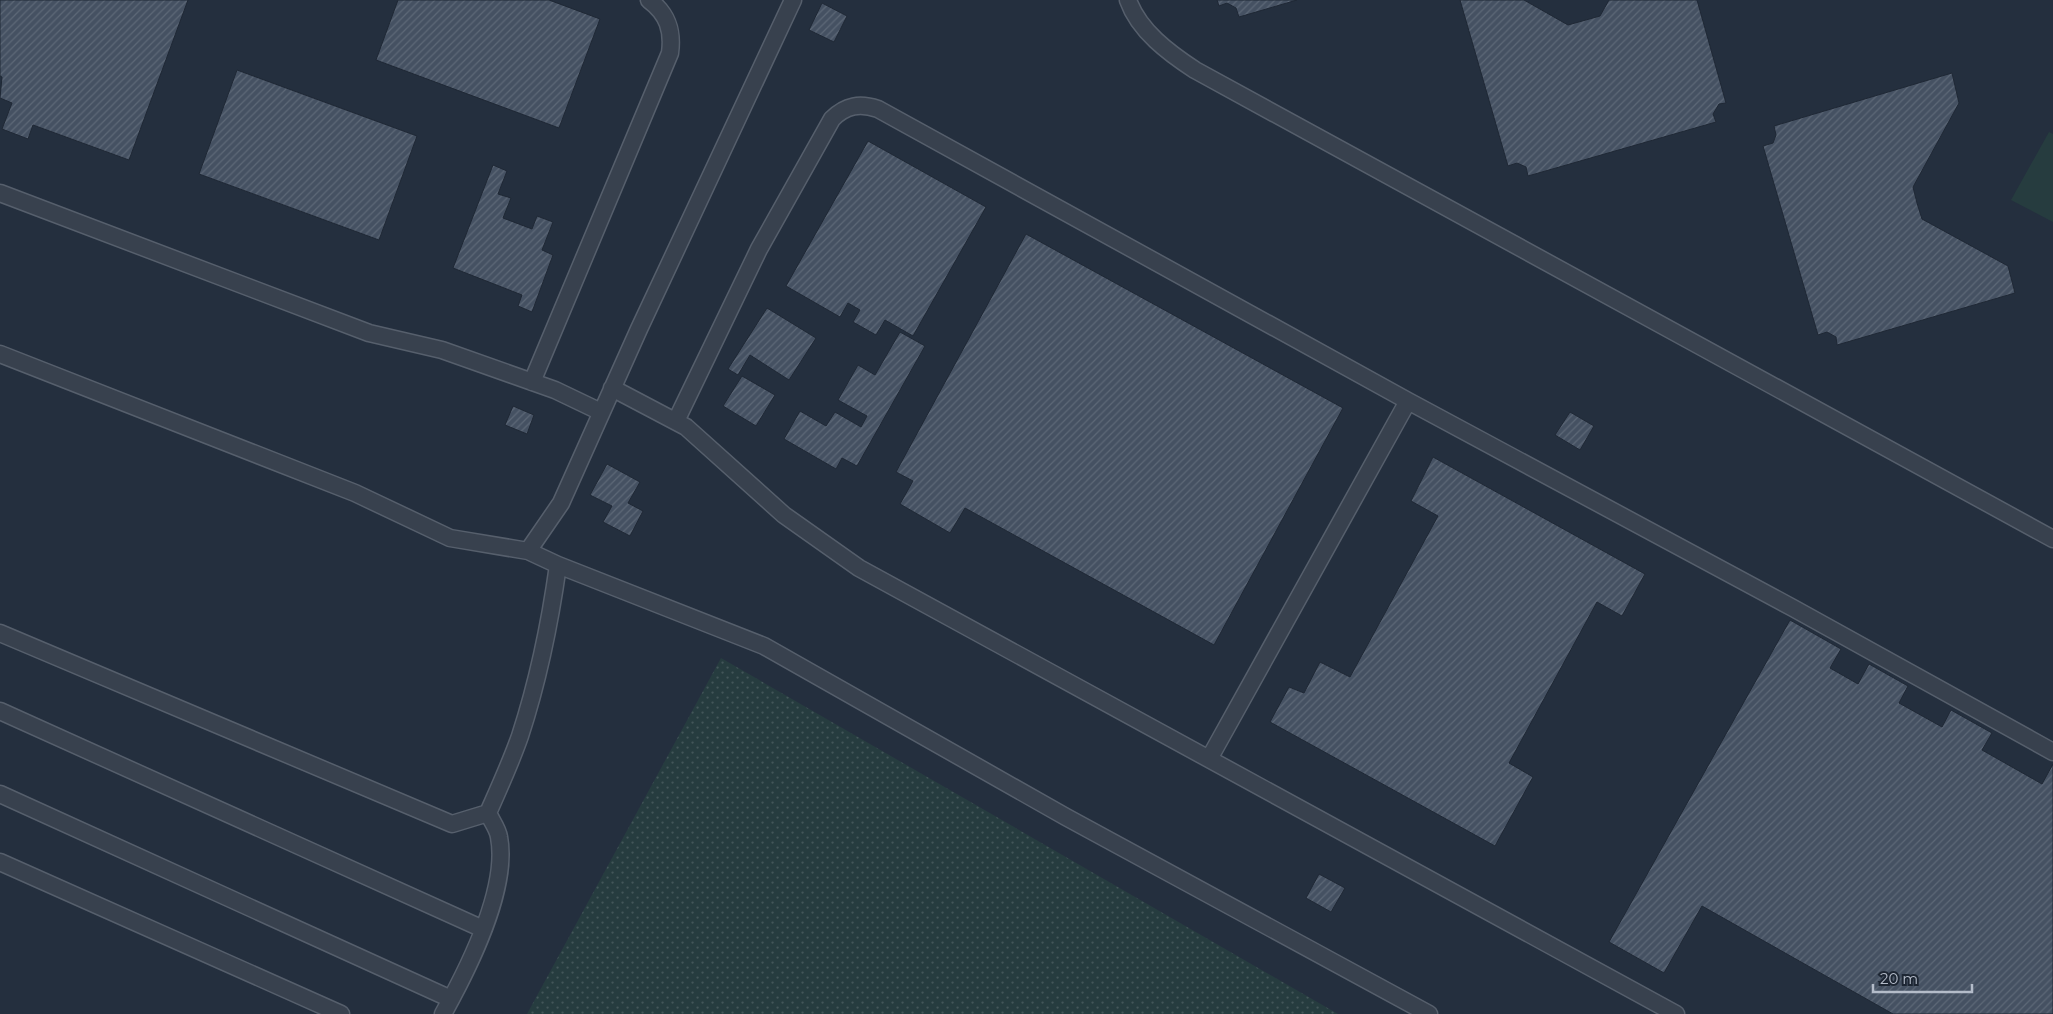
<svg xmlns="http://www.w3.org/2000/svg" width="2053" height="1014" font-family="Montserrat,sans-serif">
<defs>
<pattern id="grass-dots" width="8" height="8" patternUnits="userSpaceOnUse" patternTransform="scale(1.25)"><rect width="8" height="8" fill="#263c3f"/><path d="M2 2h.1M6 6h.1" fill="none" stroke="#435659" stroke-width="1.8" stroke-linecap="round"/></pattern>
<pattern id="building-hatch" width="6" height="6" patternUnits="userSpaceOnUse" patternTransform="scale(1.25)"><rect width="6" height="6" fill="#455162"/><path d="M-1 1l2-2M0 6l6-6M5 7l2-2" fill="none" stroke="#5d6877"/></pattern>
</defs>
<rect width="100%" height="100%" fill="#242f3e"/>
<path fill="url(#grass-dots)" d="M 721,658 L 1338,1014 L 527,1014 Z"/>
<path fill="#263c3f" d="M 2049,132 L 2053,134 L 2053,222 L 2011,200 Z"/>
<path fill="url(#building-hatch)" stroke="#1f2835" d="M 0,0 L 188,0 L 129,160 L 33,125 L 28,139 L 2,129 L 12,103 L 0,98 L 2,77 L 0,76 Z
M 398,0 L 549,0 L 600,19 L 559,128 L 376,60 Z
M 1217,0 L 1297,0 L 1239,17 L 1236,8 L 1227,3 L 1219,6 Z
M 1460,0 L 1524,0 L 1568,25 L 1600,16 L 1609,0 L 1697,0 L 1726,103 L 1719,104 L 1713,114 L 1716,122 L 1528,176 L 1526,167 L 1517,163 L 1508,166 Z
M 822,3 L 847,16 L 834,42 L 809,30 Z
M 237,70 L 417,136 L 379,240 L 199,174 Z
M 1952,73 L 1959,103 L 1913,187 L 1917,203 L 1922,219 L 2008,266 L 2015,293 L 1837,345 L 1836,337 L 1827,332 L 1818,335 L 1763,146 L 1773,143 L 1776,135 L 1774,126 Z
M 868,141 L 986,207 L 913,336 L 885,320 L 876,335 L 853,322 L 860,310 L 848,303 L 840,317 L 786,286 Z
M 493,165 L 507,171 L 498,194 L 511,198 L 503,218 L 532,229 L 537,216 L 553,222 L 542,250 L 553,255 L 532,312 L 518,306 L 522,295 L 453,268 Z
M 1026,234 L 1343,408 L 1214,645 L 965,508 L 950,533 L 900,504 L 913,481 L 896,472 Z
M 767,308 L 816,338 L 789,380 L 750,355 L 738,375 L 728,369 Z
M 900,332 L 925,346 L 857,466 L 842,458 L 836,469 L 784,439 L 800,411 L 826,426 L 835,412 L 861,427 L 867,416 L 838,400 L 858,365 L 875,375 Z
M 742,376 L 775,395 L 756,426 L 723,406 Z
M 513,406 L 534,415 L 527,434 L 505,425 Z
M 1570,412 L 1594,426 L 1580,450 L 1555,435 Z
M 1433,457 L 1645,574 L 1622,616 L 1597,602 L 1509,763 L 1533,777 L 1495,846 L 1270,722 L 1289,687 L 1304,693 L 1320,662 L 1350,677 L 1438,516 L 1411,501 Z
M 607,464 L 640,482 L 628,503 L 643,511 L 630,536 L 603,522 L 612,506 L 590,495 Z
M 1790,620 L 1841,649 L 1830,668 L 1858,684 L 1869,664 L 1908,686 L 1899,703 L 1942,727 L 1951,710 L 1992,733 L 1982,750 L 2042,784 L 2053,764 L 2053,1014 L 1893,1014 L 1702,906 L 1664,973 L 1609,942 Z
M 1319,874 L 1345,888 L 1331,912 L 1306,898 Z"/>
<g fill="none" stroke-linecap="round" stroke-linejoin="round">
<g stroke="#565f6c" stroke-width="19">
<path id="lane" d="M 1128,0 C 1139,31 1169,53 1195,70 L 2053,539
M 0,193 L 369,333 L 442,350 L 555,390 L 601,412
M 0,354 L 355,493 L 450,538 L 528,551 L 558,565 L 764,646 L 1066,817 L 1429,1014
M 532,382 L 670,53 C 673,31 668,14 649,0
M 612,388 L 686,427 L 784,515 L 859,568 L 1676,1014
M 676,421 L 759,249 L 832,119 C 846,105 860,103 878,109 L 1408,401 L 1793,608 L 2053,752
M 528,551 L 561,503 L 639,329 L 793,0
M 0,633 L 452,824 L 488,813 C 499,788 511,762 520,736 C 538,681 550,623 558,565
M 0,711 L 483,929
M 1209,759 L 1408,401
M 0,794 L 451,999
M 0,862 L 341,1014
M 443,1014 C 468,969 509,889 499,837 C 498,829 491,820 488,813"/>
</g>
<use href="#lane" stroke="#38414e" stroke-width="16"/>
</g>
<path d="M1873 984v8h99v-8" fill="none" stroke="#b4bcc9" stroke-width="2.5"/>
<text x="1880" y="984" font-size="15" fill="#b4bcc9" stroke="#1d2633" stroke-width="4" paint-order="stroke">20 m</text>
</svg>
